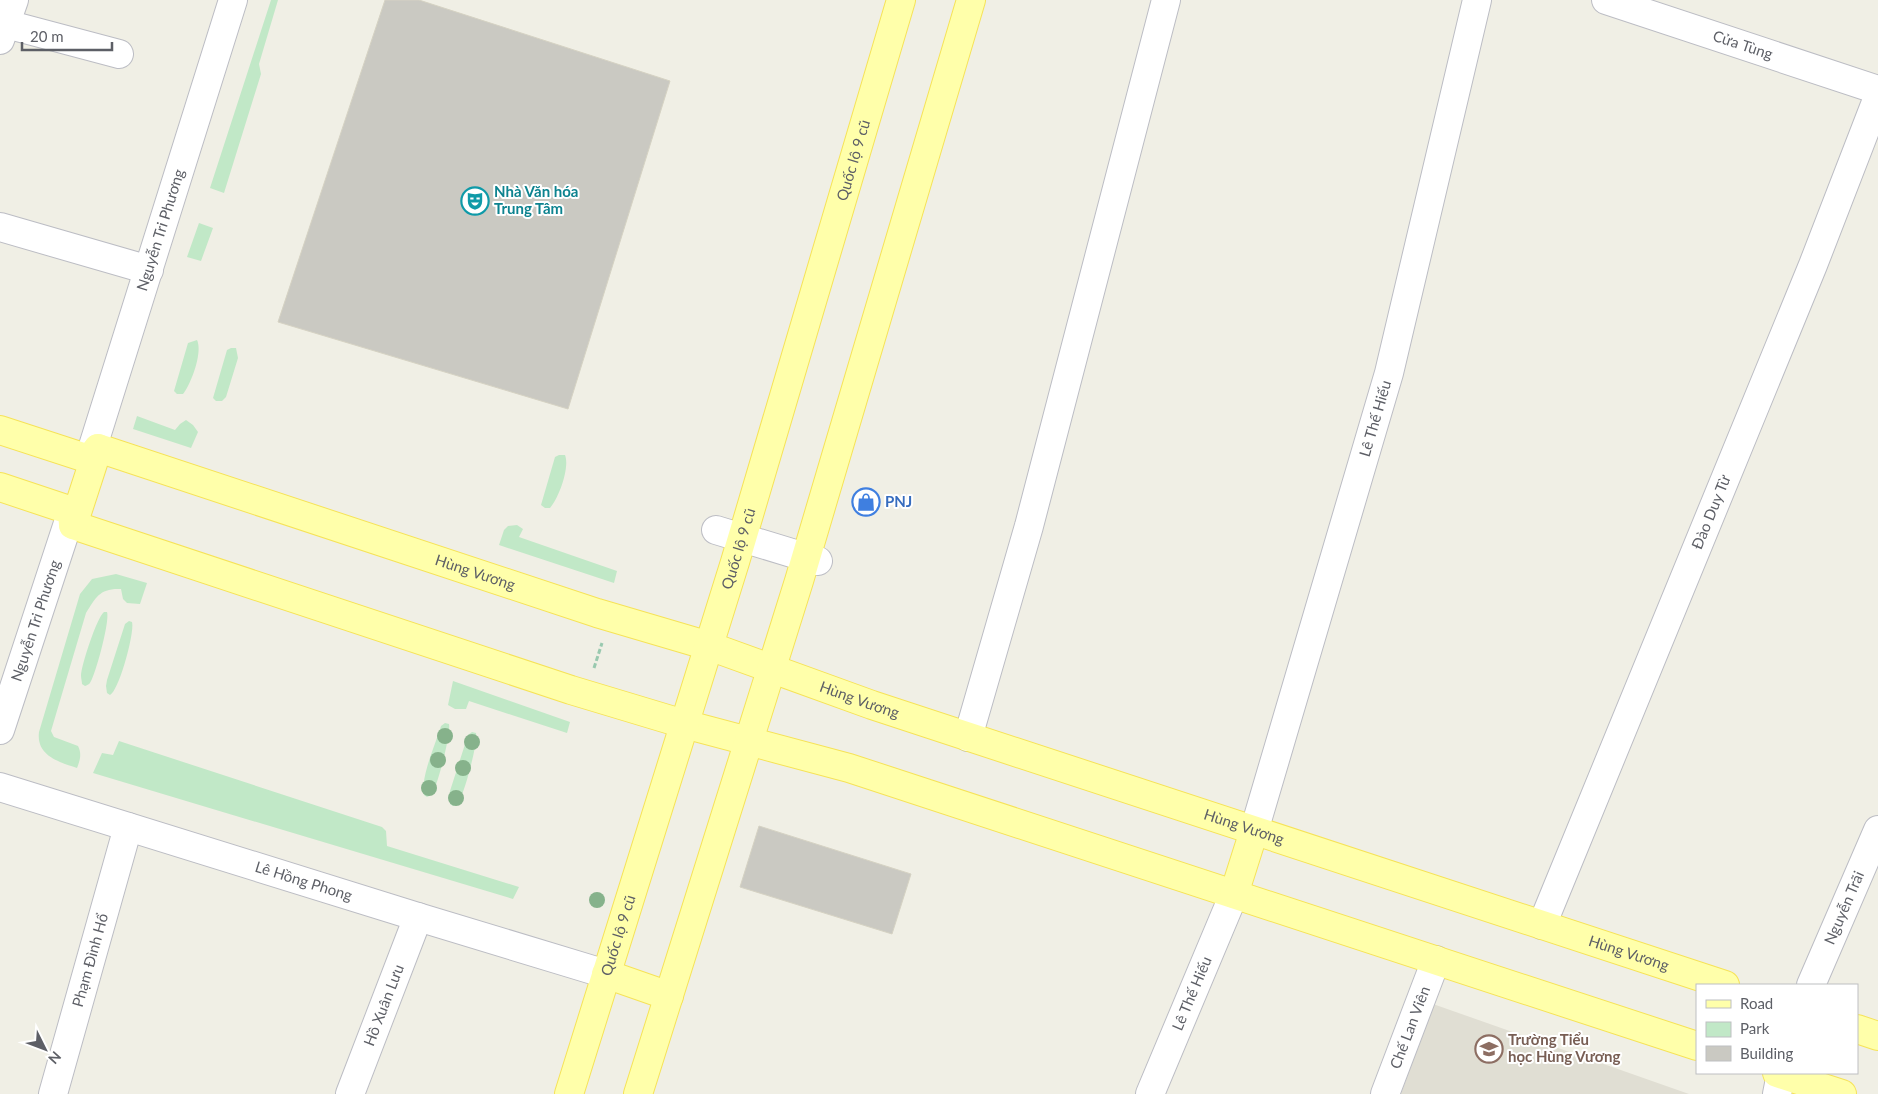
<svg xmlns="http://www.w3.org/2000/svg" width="1878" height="1094" font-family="Lato,sans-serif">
<rect width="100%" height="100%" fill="#f0efe5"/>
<path fill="#e0ded3" d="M 1433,1004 L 1689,1094 L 1401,1094 Z"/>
<path fill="#c1e8c7" d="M 271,0 L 278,0 L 259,64 L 261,74 L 224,193 L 210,188 Z
M 199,223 L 213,228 L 201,261 L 187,257 Z
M 197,340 C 203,352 191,384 183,394 L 177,394 L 174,391 L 188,343 Z
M 231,348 L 236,348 L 238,358 L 226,397 L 222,401 L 216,401 L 213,398 L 227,350 Z
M 137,416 L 175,430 L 180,424 L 186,420 L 193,425 L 198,432 L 191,448 L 133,429 Z
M 559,455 L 565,455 C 570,467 559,498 550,508 L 545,508 L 541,505 L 555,457 Z
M 517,525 L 523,529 L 519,537 L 617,571 L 614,583 L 499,545 L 504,530 L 508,526 Z
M 116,574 L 147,583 L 140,604 L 127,603 L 123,599 L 121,589 C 100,588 96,597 86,613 L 51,731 L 54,737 L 78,746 C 82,754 80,760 77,768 C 59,762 36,756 39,732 L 80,594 L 92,579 Z
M 104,612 L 107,612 C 110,621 96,672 91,681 C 89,685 89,684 85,686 L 82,684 C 82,682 81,678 81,676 C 81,666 97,617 104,612 Z
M 129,621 L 132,622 C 135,632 119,691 110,695 L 107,693 L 106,686 L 107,680 L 125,624 Z
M 453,681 L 570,722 L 567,733 L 469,701 L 466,709 L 455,709 L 448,705 Z
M 445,723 L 449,724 C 451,734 438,783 433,792 C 430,796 431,795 427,797 L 424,795 C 420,778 436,743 441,726 Z
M 472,732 L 476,733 C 478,743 465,791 459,801 C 457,805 457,804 453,806 L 450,804 L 450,791 L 468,735 Z
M 119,741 L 382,827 L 386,831 L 387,846 L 519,887 L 513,899 L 93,773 L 102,753 L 113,755 Z"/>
<path fill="#cac9c2" stroke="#d5d2c3" d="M 385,0 L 419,0 L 670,81 L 568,409 L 278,322 Z
M 759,826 L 911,874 L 892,934 L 740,887 Z"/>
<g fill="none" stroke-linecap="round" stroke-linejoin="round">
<g stroke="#bcbdc4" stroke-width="30">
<g id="minor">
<path id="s1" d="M 1606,0 L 1878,90"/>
<path d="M 6,24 L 119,54"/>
<path d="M 0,40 L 14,0"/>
<path d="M 0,227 L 149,270"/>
<path id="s2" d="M 89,459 L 233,0"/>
<path d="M 716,530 L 818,561"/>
<path id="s3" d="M 0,730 L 72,511"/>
<path d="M 968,737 L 1029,526 L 1166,0"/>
<path id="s4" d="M 0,787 L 418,917 L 606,974"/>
<path id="s5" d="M 1254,831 L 1389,373 L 1477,0"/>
<path id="s6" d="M 1542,925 L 1813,265 L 1878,97"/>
<path id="s7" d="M 1811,985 L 1878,830"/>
<path id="s8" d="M 53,1094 L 128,827"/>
<path id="s9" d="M 350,1094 L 418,917"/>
<path id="s10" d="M 1150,1094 L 1234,894"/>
<path id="s11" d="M 1385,1094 L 1436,960"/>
<path d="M 1777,1094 L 1781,1074"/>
</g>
</g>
<g stroke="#f6e358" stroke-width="30">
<g id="major">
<path id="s12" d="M 0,430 L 89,459 L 98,448 L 597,613 L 709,646 L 872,705 L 1725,985"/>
<path d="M 0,487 L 72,511 L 73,525 L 571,690 L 684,724 L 849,768 L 1697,1046"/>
<path d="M 73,525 L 98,448"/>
<path d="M 1234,894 L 1254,831"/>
<path d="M 606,974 L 669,996"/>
<path d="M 1857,1029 L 1878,1036"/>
<path d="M 1777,1073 L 1842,1094"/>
<path id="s13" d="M 569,1094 L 735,562 L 901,0"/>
<path d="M 638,1094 L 799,581 L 971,0"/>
</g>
</g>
<path stroke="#99c9af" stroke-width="3" stroke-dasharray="5 2.5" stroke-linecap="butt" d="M 594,668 L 602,643"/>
<use href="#minor" stroke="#fff" stroke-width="28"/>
<use href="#major" stroke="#ffa" stroke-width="28"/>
</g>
<g fill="#86b28b">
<circle cx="445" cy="736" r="8"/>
<circle cx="472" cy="742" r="8"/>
<circle cx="438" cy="760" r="8"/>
<circle cx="463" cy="768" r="8"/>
<circle cx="429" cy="788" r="8"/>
<circle cx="456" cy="798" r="8"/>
<circle cx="597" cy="900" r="8"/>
</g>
<defs>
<g id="theatre-ring" transform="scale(1.4375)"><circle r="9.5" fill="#fff" stroke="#0f9aa8" stroke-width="1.5"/><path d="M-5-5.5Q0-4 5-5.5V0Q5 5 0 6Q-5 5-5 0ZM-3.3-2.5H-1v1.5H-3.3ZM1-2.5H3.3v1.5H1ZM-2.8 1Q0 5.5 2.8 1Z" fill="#0f9aa8"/></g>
<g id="shop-ring" transform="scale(1.4375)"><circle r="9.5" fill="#fff" stroke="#3f7fe0" stroke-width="1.5"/><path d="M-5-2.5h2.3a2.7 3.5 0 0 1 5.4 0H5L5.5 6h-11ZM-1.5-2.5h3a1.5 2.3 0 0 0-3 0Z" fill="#3f7fe0"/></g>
<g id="school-ring" transform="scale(1.4375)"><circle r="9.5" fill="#fff" stroke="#8d6e63" stroke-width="1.5"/><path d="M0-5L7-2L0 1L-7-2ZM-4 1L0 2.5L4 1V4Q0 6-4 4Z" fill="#8d6e63"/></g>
</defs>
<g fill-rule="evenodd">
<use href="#theatre-ring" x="475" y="201"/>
<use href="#shop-ring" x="866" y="502"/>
<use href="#school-ring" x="1489" y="1049"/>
</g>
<g text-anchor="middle" stroke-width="4" stroke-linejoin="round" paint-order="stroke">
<g font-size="15" fill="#5d5f66" stroke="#fff">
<text dy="5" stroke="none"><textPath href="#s1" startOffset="144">Cửa Tùng</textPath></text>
<text dy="5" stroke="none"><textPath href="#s13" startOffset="976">Quốc lộ 9 cũ</textPath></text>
<text dy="5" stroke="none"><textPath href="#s2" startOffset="240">Nguyễn Tri Phương</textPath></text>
<text dy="5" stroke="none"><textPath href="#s5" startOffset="430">Lê Thế Hiếu</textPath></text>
<text dy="5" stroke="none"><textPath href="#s6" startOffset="446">Đào Duy Từ</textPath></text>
<text dy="5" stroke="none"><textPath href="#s13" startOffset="571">Quốc lộ 9 cũ</textPath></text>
<text dy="5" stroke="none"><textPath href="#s12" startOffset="505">Hùng Vương</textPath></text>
<text dy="5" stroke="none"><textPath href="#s3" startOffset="115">Nguyễn Tri Phương</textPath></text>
<text dy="5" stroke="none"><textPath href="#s12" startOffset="910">Hùng Vương</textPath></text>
<text dy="5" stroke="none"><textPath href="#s12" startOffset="1315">Hùng Vương</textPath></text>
<text dy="5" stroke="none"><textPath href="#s4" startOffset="318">Lê Hồng Phong</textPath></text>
<text dy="5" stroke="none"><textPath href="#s7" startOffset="84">Nguyễn Trãi</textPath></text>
<text dy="5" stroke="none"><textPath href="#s13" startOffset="166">Quốc lộ 9 cũ</textPath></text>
<text dy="5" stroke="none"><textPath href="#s12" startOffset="1720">Hùng Vương</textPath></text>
<text dy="5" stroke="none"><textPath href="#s8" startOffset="139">Phạm Đình Hổ</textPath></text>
<text dy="5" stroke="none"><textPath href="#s10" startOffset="109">Lê Thế Hiếu</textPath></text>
<text dy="5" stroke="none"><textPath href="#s9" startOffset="95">Hồ Xuân Lưu</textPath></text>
<text dy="5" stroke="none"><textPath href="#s11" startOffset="71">Chế Lan Viên</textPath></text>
</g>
<g font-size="15" font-weight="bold" fill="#0d838f" stroke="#fff" text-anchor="start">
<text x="494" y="197">Nhà Văn hóa<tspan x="494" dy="17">Trung Tâm</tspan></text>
</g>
<g font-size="15" font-weight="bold" fill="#366cbe" stroke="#fff" text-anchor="start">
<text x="885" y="507">PNJ</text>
</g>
<g font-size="15" font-weight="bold" fill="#785e54" stroke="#fff" text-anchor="start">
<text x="1508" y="1045">Trường Tiểu<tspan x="1508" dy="17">học Hùng Vương</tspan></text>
</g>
</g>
<rect x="1696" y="984" width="162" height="90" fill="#ffffff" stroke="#bebfc2"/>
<rect x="1706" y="1000" width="25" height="8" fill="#ffffaa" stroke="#bebfc2"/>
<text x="1740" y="1009" font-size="15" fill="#5d5f66">Road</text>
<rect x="1706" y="1022" width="25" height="15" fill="#c1e8c7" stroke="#bebfc2"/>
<text x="1740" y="1034" font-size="15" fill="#5d5f66">Park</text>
<rect x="1706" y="1046" width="25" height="15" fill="#cac9c2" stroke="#bebfc2"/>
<text x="1740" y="1059" font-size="15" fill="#5d5f66">Building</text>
<g transform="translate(45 1049) rotate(132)" stroke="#ffffff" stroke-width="4" paint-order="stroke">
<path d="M0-4L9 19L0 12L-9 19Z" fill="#5d5f66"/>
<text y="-8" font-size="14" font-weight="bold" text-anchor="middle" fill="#5d5f66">N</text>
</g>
<path d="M22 42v8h90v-8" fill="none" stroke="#5d5f66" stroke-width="2.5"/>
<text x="30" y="42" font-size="15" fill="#5d5f66" stroke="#ffffff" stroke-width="4" paint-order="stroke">20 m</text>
</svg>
